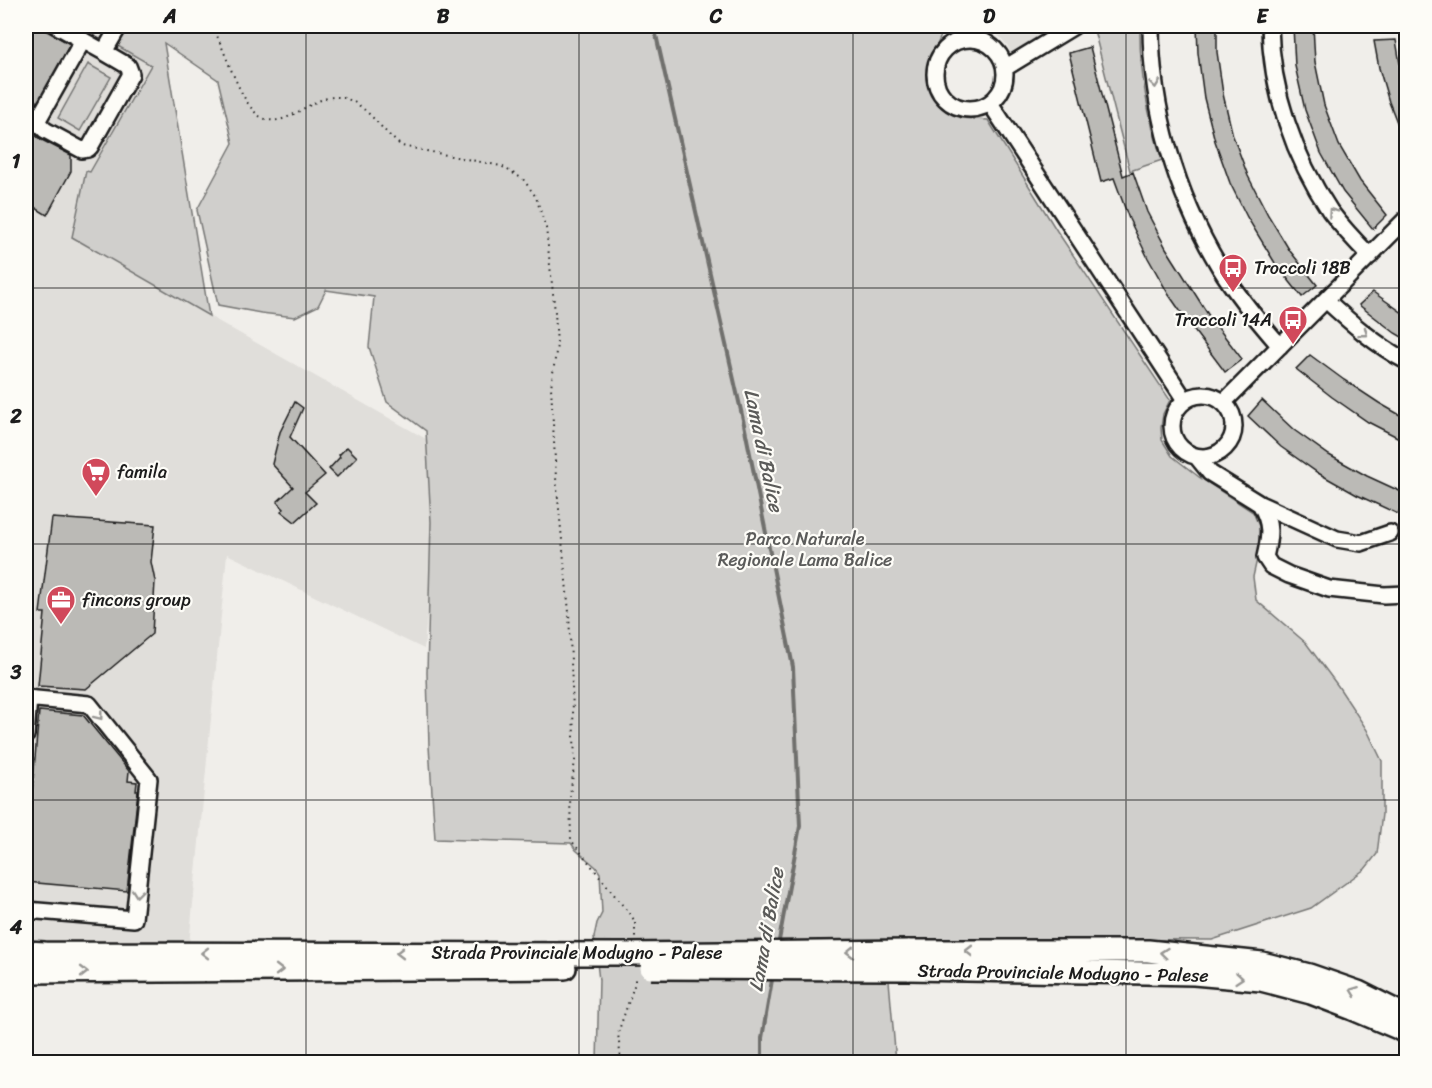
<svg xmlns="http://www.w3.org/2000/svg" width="1432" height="1088" font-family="Sriracha,sans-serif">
<rect width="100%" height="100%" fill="#f0eeea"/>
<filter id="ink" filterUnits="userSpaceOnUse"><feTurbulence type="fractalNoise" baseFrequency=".0167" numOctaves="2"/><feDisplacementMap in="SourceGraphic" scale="12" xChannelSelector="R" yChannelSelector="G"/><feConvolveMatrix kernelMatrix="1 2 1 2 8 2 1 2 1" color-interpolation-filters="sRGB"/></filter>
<g filter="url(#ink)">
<path fill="#e0deda" d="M 26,26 L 127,26 L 116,45 L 151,65 L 90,172 L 87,171 L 72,237 L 209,316 L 442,448 L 424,649 L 227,554 L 189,945 L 26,944 Z
M 976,26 L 1062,26 L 1012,55 L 1007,45 L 999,36 L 989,30 L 976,27 Z"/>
<path fill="#d0cfcc" stroke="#767674" stroke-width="1.5" d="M 127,26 L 976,26 L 976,27 L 957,26 L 942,33 L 928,67 L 935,96 L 961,118 L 988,120 L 1057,231 L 1170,400 L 1163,414 L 1161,428 L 1162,440 L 1172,456 L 1199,477 L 1253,512 L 1259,526 L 1259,550 L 1253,577 L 1256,600 L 1306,643 L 1338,686 L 1367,730 L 1382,761 L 1382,814 L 1377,854 L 1365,869 L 1311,908 L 1212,940 L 998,939 L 886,946 L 896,1062 L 597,1062 L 599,980 L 594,937 L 597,923 L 602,913 L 600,873 L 596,867 L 576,850 L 571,843 L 435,839 L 429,746 L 427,673 L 431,522 L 426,431 L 387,402 L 369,347 L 374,297 L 326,290 L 318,306 L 295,317 L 261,313 L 218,305 L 197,210 L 233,143 L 218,80 L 164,43 L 209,316 L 72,237 L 86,171 L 90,172 L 151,65 L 116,45 Z
M 1100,26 L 1140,26 C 1139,71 1148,117 1162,160 L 1130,171 L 1094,30 Z
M 88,64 L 111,77 L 80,131 L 58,118 Z"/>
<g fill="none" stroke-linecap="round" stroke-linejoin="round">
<path stroke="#706f6d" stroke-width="4" d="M 654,26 L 744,424 L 793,667 L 800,826 L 778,946
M 762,1062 L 762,1038 L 773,974"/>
</g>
<path fill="#bbbab6" stroke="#1c1c1c" stroke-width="1.5" d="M 26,26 L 38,26 L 70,44 L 26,125 Z
M 1197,26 L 1217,26 L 1217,52 L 1223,94 L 1233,136 L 1248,176 L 1268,215 L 1290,251 L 1317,285 L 1302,297 L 1275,263 L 1247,217 L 1230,183 L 1215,141 L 1204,98 L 1198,53 Z
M 1293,26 L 1313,26 L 1315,62 L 1324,105 L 1339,145 L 1360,181 L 1387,215 L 1373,229 L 1343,192 L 1321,153 L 1305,110 L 1295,66 Z
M 1396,40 L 1403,82 L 1407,91 L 1406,145 L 1389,102 L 1379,68 L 1374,41 Z
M 1090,47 L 1123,176 L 1133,172 L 1147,212 L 1166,248 L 1209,316 L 1242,359 L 1225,372 L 1192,328 L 1169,295 L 1148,258 L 1129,219 L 1114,178 L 1101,182 L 1069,53 Z
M 26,128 L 40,139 L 71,155 L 71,171 L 47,215 L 26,202 Z
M 1373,292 L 1407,316 L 1407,340 L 1395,333 L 1359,305 Z
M 1310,355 L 1344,380 L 1379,403 L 1407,419 L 1407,442 L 1368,422 L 1332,397 L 1296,369 Z
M 1262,400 L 1294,430 L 1329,455 L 1367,476 L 1406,494 L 1398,514 L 1357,495 L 1318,473 L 1281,447 L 1248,416 Z
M 295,402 L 303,408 L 290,437 L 325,475 L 305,492 L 316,503 L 295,522 L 281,511 L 284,509 L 277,502 L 293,487 L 272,464 L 280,432 Z
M 347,447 L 357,457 L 337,477 L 329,469 L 340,457 L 339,455 Z
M 52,518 L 155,525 L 151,562 L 155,581 L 152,634 L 86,689 L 38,686 L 45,613 L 40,613 Z
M 39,711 L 83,715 L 129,771 L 128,781 L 137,782 L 136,791 L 138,791 L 127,891 L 26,882 L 26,863 Z"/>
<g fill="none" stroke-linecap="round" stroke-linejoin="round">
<g stroke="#1c1c1c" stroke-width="20">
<path id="minor" d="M 57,26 L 104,52 L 119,26
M 1151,26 C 1151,109 1176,194 1219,266 C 1236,294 1258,321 1280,346
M 1270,26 C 1271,91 1294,157 1330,211 C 1342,227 1356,242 1370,256
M935 74a35 35 0 1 1 70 0a35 35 0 1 1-70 0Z
M 83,40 L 39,118 L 38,123 L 45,130 L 82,150 L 88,149 L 90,147 L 131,74 L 128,66 L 104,52
M 1005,68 L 1074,26
M 990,103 L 1185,400
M 1326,300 C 1351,323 1376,345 1406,361
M1172 426a31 31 0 1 1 62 0a31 31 0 1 1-62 0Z
M 1224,402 L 1406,219
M 1197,457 L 1210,473 L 1260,504 L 1337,539 L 1361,543 L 1390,533
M 1260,504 C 1272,524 1270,536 1265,557 L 1271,566 L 1289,575 L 1329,589 L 1384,595 L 1406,594
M 26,698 L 89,704 L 149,779 L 134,919 L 26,910
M 26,735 L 29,698"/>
</g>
<g stroke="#1c1c1c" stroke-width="26">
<path id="secondary" d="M 908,951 L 1148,951 L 1262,963 L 1309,975 L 1358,992 L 1406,1016
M 26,952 L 45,953 L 626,954
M 908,969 L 1145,973 L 1194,974 L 1261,980 L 1311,993 L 1353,1009 L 1398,1028 L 1406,1033
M 26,972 L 565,968"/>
</g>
<path stroke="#1c1c1c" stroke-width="2" stroke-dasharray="1.5 4.5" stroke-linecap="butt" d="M 212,26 C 225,48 240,105 261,117 C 289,133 314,87 347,99 C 368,106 383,133 402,146 L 501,166 L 523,179 L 536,197 L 546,228 L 555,312 L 557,345 L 551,387 L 556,478 L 569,612 L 575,761 L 570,795 L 571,840 L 635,921 L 635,939
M 621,1062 L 618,1033 L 635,983 L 635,975"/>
<use href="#minor" stroke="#fdfcf7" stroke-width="15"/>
<use href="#secondary" stroke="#fdfcf7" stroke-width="21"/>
<g stroke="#1c1c1c" stroke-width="26" stroke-linecap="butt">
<path id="secondary-bridge" d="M 626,954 L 908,951
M 651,968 L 908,969"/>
</g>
<use href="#secondary-bridge" stroke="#fdfcf7" stroke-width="21"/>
</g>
<defs><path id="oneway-chevron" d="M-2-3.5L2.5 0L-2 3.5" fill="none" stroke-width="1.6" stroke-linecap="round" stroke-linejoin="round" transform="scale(1.5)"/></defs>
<g stroke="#989794">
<use href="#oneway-chevron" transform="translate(1155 84) rotate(83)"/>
<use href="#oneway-chevron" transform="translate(1332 212) rotate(-125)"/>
<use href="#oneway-chevron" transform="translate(1364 333) rotate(38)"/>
<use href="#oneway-chevron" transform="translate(99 716) rotate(52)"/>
<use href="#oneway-chevron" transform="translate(137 893) rotate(96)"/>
<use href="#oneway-chevron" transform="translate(969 951) rotate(-180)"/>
<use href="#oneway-chevron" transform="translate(850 952) rotate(179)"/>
<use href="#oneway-chevron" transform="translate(205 953) rotate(-180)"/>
<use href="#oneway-chevron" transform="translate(400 953) rotate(-180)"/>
<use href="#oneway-chevron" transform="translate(1164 953) rotate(-174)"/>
<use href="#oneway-chevron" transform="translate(279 970)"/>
<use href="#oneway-chevron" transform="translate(84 972)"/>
<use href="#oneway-chevron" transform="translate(1239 978) rotate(5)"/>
<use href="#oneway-chevron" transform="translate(1354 991) rotate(-159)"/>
</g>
</g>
<path fill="none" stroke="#1c1c1c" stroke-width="1.5" stroke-opacity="0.55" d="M 306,26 L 306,1062M 579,26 L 579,1062M 853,26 L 853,1062M 1126,26 L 1126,1062M 26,288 L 1406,288M 26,544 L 1406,544M 26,800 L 1406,800"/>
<defs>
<g id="bus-pin" transform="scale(1.5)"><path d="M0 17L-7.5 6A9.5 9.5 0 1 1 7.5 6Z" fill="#d1495b" stroke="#fdfcf7"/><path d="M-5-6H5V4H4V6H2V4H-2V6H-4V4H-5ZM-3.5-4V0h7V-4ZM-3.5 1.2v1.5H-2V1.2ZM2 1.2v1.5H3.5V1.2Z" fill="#fff"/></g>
<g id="supermarket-pin" transform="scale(1.5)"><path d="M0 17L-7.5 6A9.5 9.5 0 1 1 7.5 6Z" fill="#d1495b" stroke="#fdfcf7"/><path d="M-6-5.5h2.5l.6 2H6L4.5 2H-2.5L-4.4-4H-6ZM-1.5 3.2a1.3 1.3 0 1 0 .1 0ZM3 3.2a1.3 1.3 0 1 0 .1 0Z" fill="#fff"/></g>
<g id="office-pin" transform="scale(1.5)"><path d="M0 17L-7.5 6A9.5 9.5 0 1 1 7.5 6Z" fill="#d1495b" stroke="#fdfcf7"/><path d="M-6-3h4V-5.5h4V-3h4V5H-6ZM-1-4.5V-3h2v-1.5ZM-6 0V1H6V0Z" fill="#fff"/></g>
</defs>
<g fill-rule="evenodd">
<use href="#bus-pin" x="1233" y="268"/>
<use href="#bus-pin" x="1293" y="320"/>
<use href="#supermarket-pin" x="96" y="472"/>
<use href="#office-pin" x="61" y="600"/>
</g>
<g text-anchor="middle" stroke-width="4.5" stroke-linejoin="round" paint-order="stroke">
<g font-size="18" fill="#1c1c1c" stroke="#fdfcf7" text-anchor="start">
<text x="1254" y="274">Troccoli 18B</text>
<text x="1272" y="326" text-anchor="end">Troccoli 14A</text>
<text x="117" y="478">famila</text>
<text x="82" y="606">fincons group</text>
</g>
<g font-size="18" fill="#5b5b5a" stroke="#fdfcf7">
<text x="805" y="545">Parco Naturale<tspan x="805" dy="21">Regionale Lama Balice</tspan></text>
</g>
<g font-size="18" fill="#1c1c1c" stroke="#fdfcf7">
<text x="577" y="959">Strada Provinciale Modugno - Palese</text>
<text transform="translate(1063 973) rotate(1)" y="6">Strada Provinciale Modugno - Palese</text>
</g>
<g font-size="20" font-style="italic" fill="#5b5b59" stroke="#fdfcf7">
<text transform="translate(764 450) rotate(78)" y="7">Lama di Balice</text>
<text transform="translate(766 930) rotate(-80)" y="7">Lama di Balice</text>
</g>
</g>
<rect width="1432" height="1088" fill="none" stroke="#fdfcf7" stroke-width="66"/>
<rect x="33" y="33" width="1366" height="1022" fill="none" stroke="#1c1c1c" stroke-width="2"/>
<g font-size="20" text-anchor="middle" font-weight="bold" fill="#1c1c1c">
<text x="170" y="23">A</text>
<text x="443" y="23">B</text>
<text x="716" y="23">C</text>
<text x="989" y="23">D</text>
<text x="1262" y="23">E</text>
<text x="16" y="168">1</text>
<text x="16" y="423">2</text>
<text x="16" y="679">3</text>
<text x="16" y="934">4</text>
</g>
</svg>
